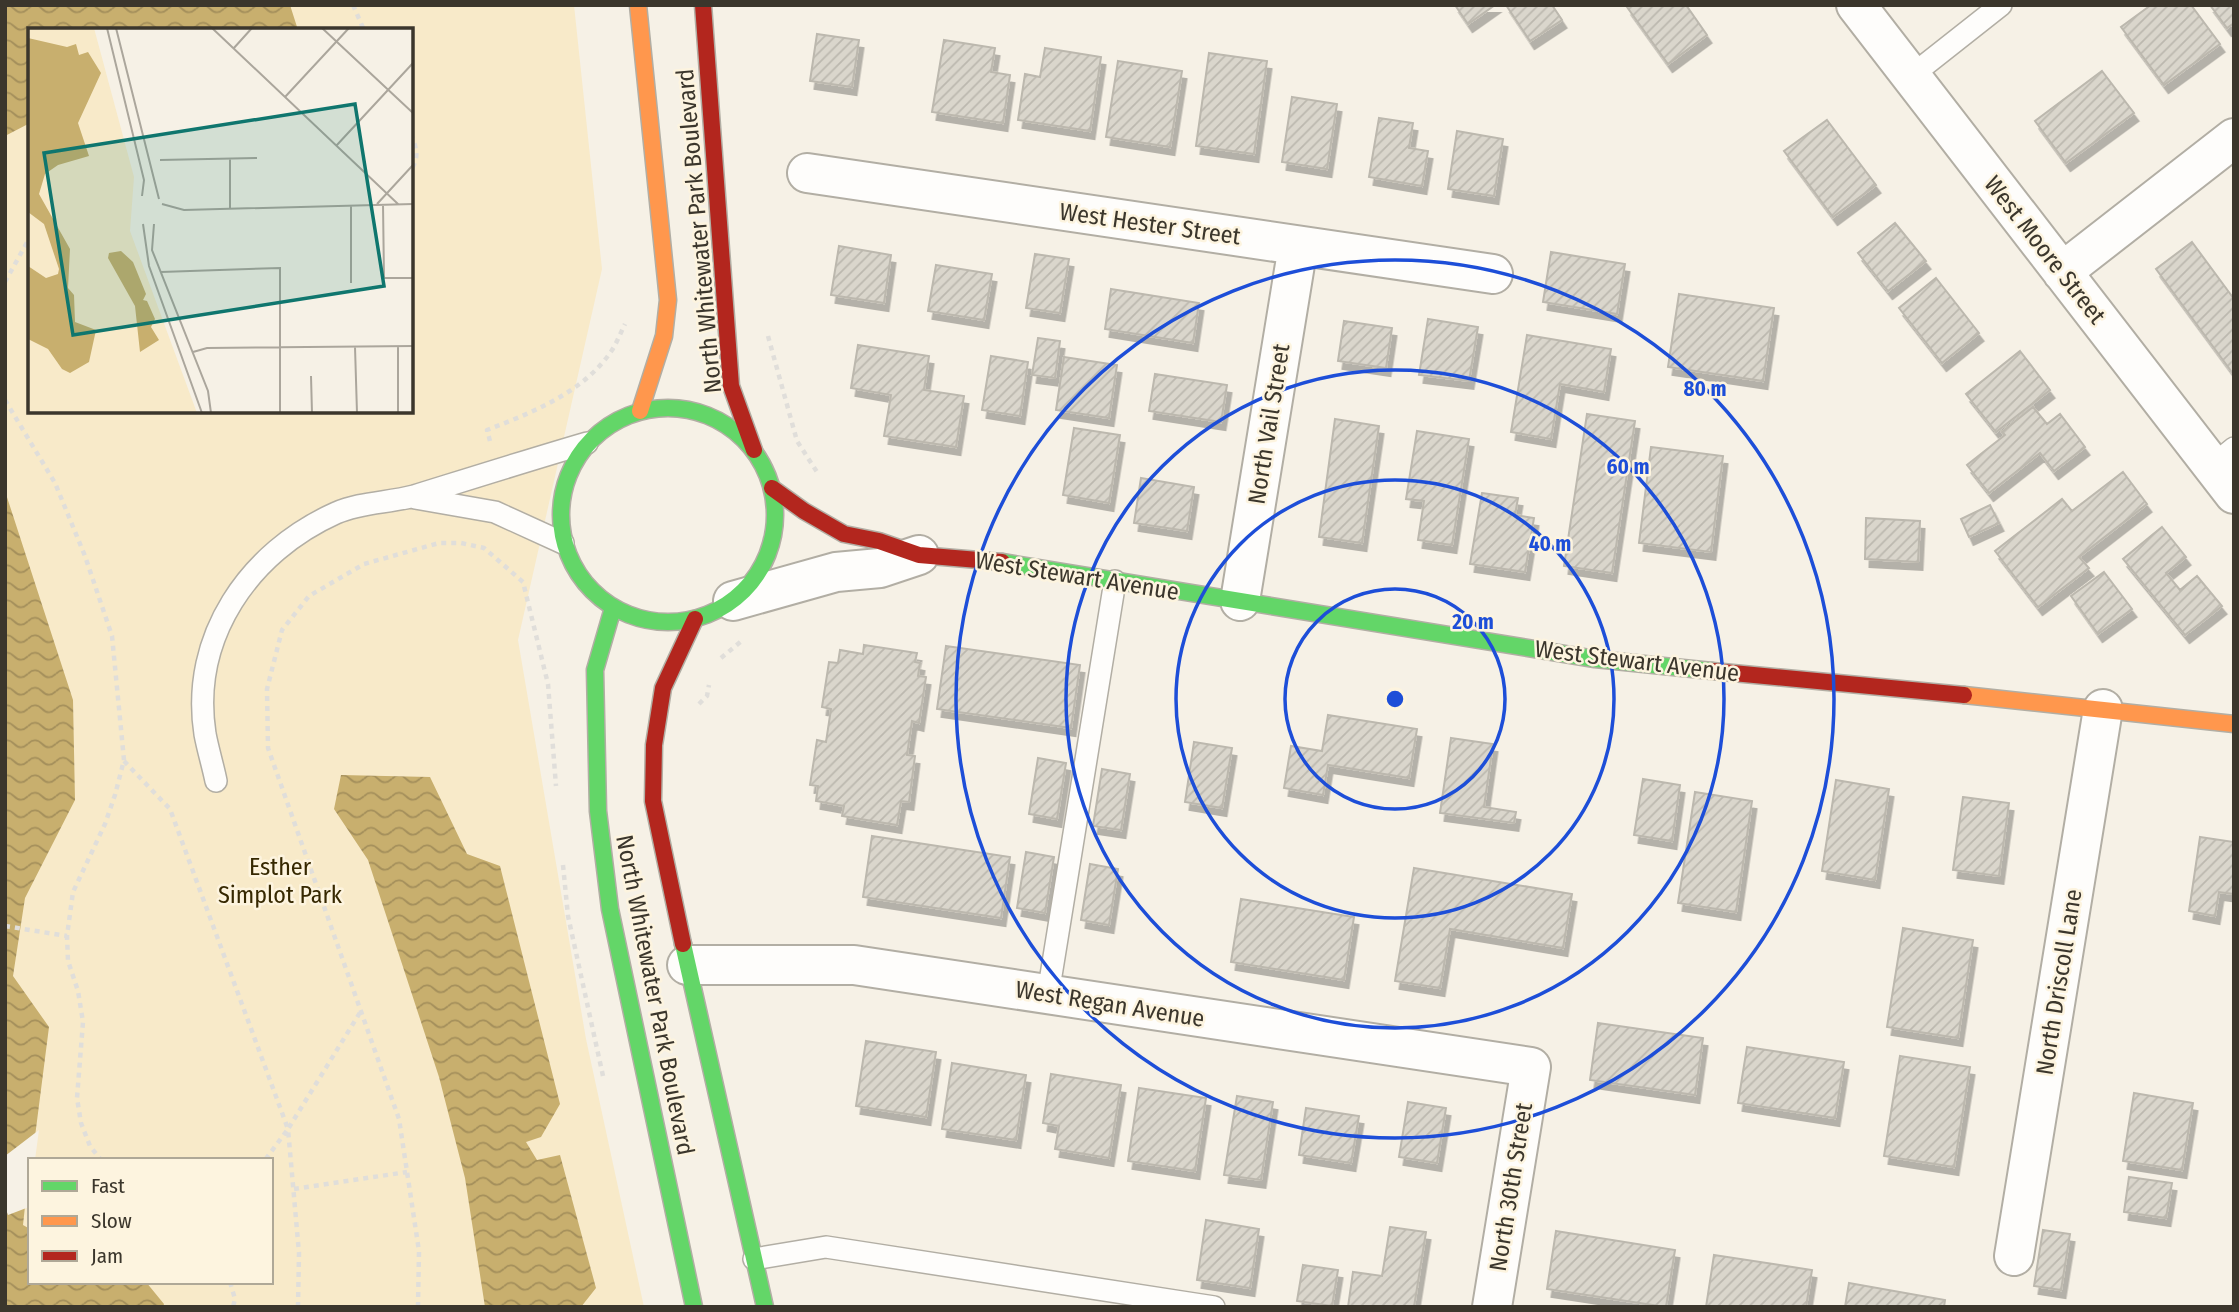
<svg xmlns="http://www.w3.org/2000/svg" width="2239" height="1312" font-family="'Fira Sans Condensed',sans-serif">
<defs>
<pattern id="water-waves" width="16" height="10" patternUnits="userSpaceOnUse" patternTransform="scale(1.75)"><rect width="16" height="10" fill="#c8af6e"/><path d="M0 5q4-4 8 0t8 0" fill="none" stroke="#a48f5b"/></pattern>
<pattern id="building-hatch" width="6" height="6" patternUnits="userSpaceOnUse" patternTransform="scale(1.75)"><rect width="6" height="6" fill="#dad6cc"/><path d="M-1 1l2-2M0 6l6-6M5 7l2-2" fill="none" stroke="#bcb8af"/></pattern>
<filter id="shadow"><feDropShadow dx="4.5" dy="8" stdDeviation="0" flood-color="#0004"/></filter>
</defs>
<rect width="100%" height="100%" fill="#f6f1e6"/>
<path fill="#f8eac9" fill-rule="evenodd" d="M 5,5 L 574,5 L 602,269 L 518,640 L 586,1039 L 644,1307 L 5,1307 ZM 30,30 L 411,30 L 411,411 L 30,411 ZM 30,1160 L 271,1160 L 271,1282 L 30,1282 Z"/>
<path fill="url(#water-waves)" d="M 5,5 L 290,5 L 298,30 L 30,30 L 30,123 L 5,136 Z
M 5,491 L 73,700 L 75,800 L 25,898 L 13,976 L 49,1027 L 32,1160 L 30,1160 L 23,1225 L 30,1229 L 30,1282 L 146,1282 L 164,1304 L 163,1307 L 5,1307 Z
M 341,775 L 430,777 L 467,854 L 500,866 L 560,1104 L 541,1137 L 526,1142 L 537,1160 L 560,1155 L 596,1288 L 581,1307 L 485,1307 L 465,1178 L 439,1077 L 368,860 L 334,809 Z"/>
<path fill="#f6f1e6" d="M 39,1130 L 35,1160 L 30,1160 L 29,1207 L 8,1215 L 5,1207 L 5,1156 Z"/>
<path fill="url(#building-hatch)" stroke="#bcb8ae" stroke-width="2" filter="url(#shadow)" d="M 1455,5 L 1495,5 L 1468,24 Z
M 1506,5 L 1552,5 L 1562,20 L 1530,41 Z
M 1630,5 L 1686,5 L 1707,35 L 1668,64 L 1627,7 Z
M 2151,5 L 2191,5 L 2220,44 L 2164,85 L 2121,27 Z
M 2210,5 L 2234,5 L 2234,23 L 2227,28 Z
M 817,34 L 859,40 L 852,87 L 810,81 Z
M 944,40 L 995,48 L 991,72 L 1010,75 L 1003,123 L 932,112 Z
M 1045,48 L 1101,57 L 1090,131 L 1018,120 L 1025,74 L 1040,77 Z
M 1209,53 L 1267,61 L 1254,154 L 1196,146 Z
M 1118,61 L 1182,71 L 1170,147 L 1106,137 Z
M 2102,71 L 2134,113 L 2066,163 L 2035,121 Z
M 1292,97 L 1337,104 L 1327,169 L 1282,162 Z
M 1379,118 L 1413,123 L 1409,148 L 1428,151 L 1422,186 L 1369,177 Z
M 1827,120 L 1876,185 L 1833,217 L 1784,151 Z
M 1457,131 L 1503,139 L 1494,196 L 1448,189 Z
M 1895,223 L 1926,261 L 1888,291 L 1858,253 Z
M 2192,242 L 2234,299 L 2234,375 L 2156,269 Z
M 839,246 L 891,255 L 884,303 L 831,295 Z
M 1551,252 L 1625,264 L 1617,314 L 1543,302 Z
M 1035,254 L 1069,259 L 1060,313 L 1026,308 Z
M 936,265 L 992,274 L 984,320 L 928,311 Z
M 1936,278 L 1979,333 L 1942,363 L 1899,308 Z
M 1111,289 L 1199,303 L 1193,343 L 1105,329 Z
M 1679,294 L 1774,308 L 1763,381 L 1668,367 Z
M 1428,319 L 1478,327 L 1469,381 L 1419,375 Z
M 1344,321 L 1392,328 L 1386,368 L 1338,361 Z
M 1527,335 L 1611,349 L 1604,392 L 1560,384 L 1551,439 L 1511,432 Z
M 1038,338 L 1060,341 L 1055,378 L 1032,375 Z
M 858,345 L 929,356 L 924,390 L 964,396 L 956,447 L 884,436 L 891,395 L 851,388 Z
M 2020,351 L 2050,390 L 1996,432 L 1966,394 Z
M 991,356 L 1028,362 L 1020,416 L 982,410 Z
M 1064,357 L 1117,365 L 1109,418 L 1056,410 Z
M 1155,374 L 1227,385 L 1221,422 L 1149,411 Z
M 2033,407 L 2047,424 L 2060,414 L 2085,447 L 2054,471 L 2040,453 L 1989,493 L 1967,465 L 2005,435 L 2002,432 Z
M 1587,414 L 1635,421 L 1612,573 L 1564,566 Z
M 1335,419 L 1379,426 L 1362,543 L 1319,537 Z
M 1074,428 L 1120,435 L 1109,503 L 1063,495 Z
M 1417,431 L 1469,439 L 1452,545 L 1418,540 L 1424,501 L 1406,499 Z
M 1651,447 L 1723,456 L 1711,552 L 1639,543 Z
M 2123,472 L 2147,504 L 2079,557 L 2089,568 L 2038,607 L 1995,551 L 2062,499 L 2072,511 Z
M 1141,478 L 1194,487 L 1187,531 L 1134,523 Z
M 1482,493 L 1518,498 L 1515,515 L 1534,518 L 1525,572 L 1470,564 Z
M 1990,505 L 1999,523 L 1969,537 L 1961,519 Z
M 1866,518 L 1920,521 L 1918,562 L 1865,559 Z
M 2162,527 L 2186,557 L 2166,573 L 2180,590 L 2197,576 L 2222,606 L 2185,635 L 2123,559 Z
M 2104,572 L 2132,609 L 2098,634 L 2071,596 Z
M 864,645 L 917,653 L 915,662 L 920,663 L 918,676 L 926,677 L 919,723 L 912,721 L 907,755 L 915,756 L 909,802 L 901,801 L 897,825 L 842,816 L 844,806 L 816,801 L 818,786 L 810,785 L 817,740 L 826,742 L 831,709 L 822,707 L 829,662 L 838,663 L 840,650 L 863,654 Z
M 946,646 L 1080,665 L 1071,728 L 937,709 Z
M 1328,715 L 1417,729 L 1409,778 L 1328,765 L 1323,795 L 1284,788 L 1291,746 L 1322,751 Z
M 1451,738 L 1493,744 L 1484,807 L 1516,812 L 1514,823 L 1440,813 Z
M 1194,742 L 1232,748 L 1222,808 L 1185,802 Z
M 1038,758 L 1066,763 L 1057,819 L 1029,814 Z
M 1102,769 L 1130,774 L 1121,830 L 1093,826 Z
M 1643,779 L 1680,785 L 1672,841 L 1634,835 Z
M 1836,780 L 1889,789 L 1875,880 L 1822,871 Z
M 1695,792 L 1752,801 L 1736,912 L 1678,903 Z
M 1963,797 L 2009,803 L 1999,876 L 1953,870 Z
M 872,836 L 1010,857 L 1001,918 L 863,897 Z
M 2200,837 L 2234,842 L 2234,894 L 2219,892 L 2215,916 L 2189,911 Z
M 1026,852 L 1054,857 L 1045,913 L 1017,908 Z
M 1090,864 L 1118,869 L 1109,925 L 1081,920 Z
M 1414,868 L 1572,894 L 1563,948 L 1450,929 L 1440,988 L 1395,981 Z
M 1241,899 L 1354,917 L 1344,980 L 1231,962 Z
M 1903,928 L 1973,940 L 1958,1038 L 1887,1027 Z
M 1598,1023 L 1703,1038 L 1695,1095 L 1590,1080 Z
M 866,1041 L 936,1052 L 926,1117 L 856,1106 Z
M 1747,1047 L 1844,1062 L 1835,1118 L 1738,1103 Z
M 1900,1056 L 1970,1067 L 1954,1167 L 1884,1156 Z
M 952,1063 L 1026,1075 L 1016,1140 L 942,1129 Z
M 1051,1074 L 1121,1085 L 1109,1158 L 1055,1149 L 1059,1126 L 1043,1123 Z
M 1139,1088 L 1206,1098 L 1195,1171 L 1128,1161 Z
M 2134,1093 L 2193,1103 L 2182,1170 L 2123,1161 Z
M 1237,1096 L 1273,1102 L 1261,1180 L 1224,1175 Z
M 1408,1102 L 1446,1108 L 1437,1163 L 1399,1157 Z
M 1306,1108 L 1359,1116 L 1351,1163 L 1299,1155 Z
M 2129,1177 L 2172,1183 L 2166,1218 L 2124,1212 Z
M 1206,1220 L 1259,1229 L 1250,1288 L 1197,1280 Z
M 1390,1227 L 1426,1232 L 1414,1307 L 1348,1307 L 1353,1272 L 1382,1276 Z
M 2043,1230 L 2070,1234 L 2061,1290 L 2034,1286 Z
M 1556,1231 L 1675,1250 L 1666,1307 L 1547,1289 Z
M 1714,1255 L 1812,1270 L 1806,1307 L 1706,1307 Z
M 1303,1265 L 1338,1270 L 1332,1306 L 1297,1301 Z
M 1849,1283 L 1945,1300 L 1944,1307 L 1845,1307 Z"/>
<g fill="none" stroke-linecap="round" stroke-linejoin="round">
<g stroke="#b2aea4" stroke-width="24">
<path id="lane" d="M 1911,76 L 2001,5
M 2212,466 L 2234,448
M 415,498 L 495,512 L 563,543
M 216,781 C 213,766 208,750 205,734 C 190,637 249,552 336,513 C 361,502 388,503 414,496 C 472,478 529,460 587,443
M 1048,994 L 1115,581
M 754,1259 L 826,1247 L 1214,1307"/>
</g>
<g stroke="#b2aea4" stroke-width="42">
<path id="street" d="M 1856,5 L 2234,494
M 807,173 L 1493,274
M 2062,272 L 2234,138
M 733,601 L 836,572 L 880,568 L 919,555
M 1240,601 L 1298,246
M 687,965 L 854,965 L 1531,1067 L 1492,1307
M 2014,1256 L 2103,709"/>
</g>
<g stroke="#b2aea4" stroke-width="19">
<path id="fast" d="M561 515a107 107 0 1 1 214 0a107 107 0 1 1-214 0Z
M 1002,562 L 1595,659 L 1712,671
M 613,608 L 595,670 L 598,811 L 610,909 L 694,1307
M 683,944 L 765,1307"/>
</g>
<g stroke="#b2aea4" stroke-width="19">
<path id="slow" d="M 638,5 L 668,300 L 664,336 L 640,411
M 1964,695 L 2234,724"/>
</g>
<g stroke="#b2aea4" stroke-width="19">
<path id="jam" d="M 703,5 L 731,386 L 754,450
M 772,488 L 804,511 L 844,534 L 879,541 L 919,555 L 1002,562
M 1712,671 L 1964,695
M 683,944 L 653,801 L 654,745 L 663,688 L 695,619"/>
</g>
<path stroke="#e0deda" stroke-width="4.5" stroke-dasharray="5 5" stroke-linecap="butt" d="M 353,5 L 364,30
M 411,134 C 416,146 420,159 411,169
M 5,282 L 30,237
M 768,336 L 797,441 L 817,472
M 5,400 L 55,483 L 85,556 L 112,636 L 124,760 L 115,795 L 105,824 L 73,892 L 67,936 L 68,961 L 78,991 L 83,1022 L 77,1098 L 81,1123 L 90,1146 L 101,1160
M 490,441 L 487,430 C 531,413 582,393 610,353 C 616,345 620,334 625,324
M 721,658 L 744,639
M 699,704 L 707,696 L 709,685
M 124,761 L 170,809 L 288,1129 L 265,1160
M 563,865 L 568,916 L 603,1076
M 5,926 L 67,936
M 294,1189 L 407,1172
M 230,1282 L 235,1299 L 233,1307
M 298,1307 L 299,1253 L 288,1129 L 361,1011
M 418,1307 L 419,1251 L 399,1119 L 268,748 L 267,689 L 282,630 L 309,596 L 364,564 L 439,543 L 461,543 L 484,548 L 523,582 L 548,684 L 556,786"/>
<use href="#lane" stroke="#fefdfb" stroke-width="21"/>
<use href="#street" stroke="#fefdfb" stroke-width="38"/>
<use href="#fast" stroke="#63d668" stroke-width="16"/>
<use href="#slow" stroke="#ff974d" stroke-width="16"/>
<use href="#jam" stroke="#b3261e" stroke-width="16"/>
</g>
<g fill="none" stroke="#1d4ed8" stroke-width="3.5">
<circle cx="1395" cy="699" r="110"/>
<circle cx="1395" cy="699" r="219"/>
<circle cx="1395" cy="699" r="329"/>
<circle cx="1395" cy="699" r="439"/>
</g>
<g text-anchor="middle" stroke-width="5" stroke-linejoin="round" paint-order="stroke">
<g font-size="24" fill="#3b362c" stroke="#fdf4df">
<text transform="translate(1150 224) rotate(8)" y="8">West Hester Street</text>
<text transform="translate(699 231) rotate(-95)" y="8">North Whitewater Park Boulevard</text>
<text transform="translate(2045 250) rotate(52)" y="8">West Moore Street</text>
<text transform="translate(1269 424) rotate(-81)" y="8">North Vail Street</text>
<text transform="translate(1077 576) rotate(9)" y="8">West Stewart Avenue</text>
<text transform="translate(1637 661) rotate(7)" y="8">West Stewart Avenue</text>
<text transform="translate(2059 982) rotate(-81)" y="8">North Driscoll Lane</text>
<text transform="translate(655 995) rotate(79)" y="8">North Whitewater Park Boulevard</text>
<text transform="translate(1110 1004) rotate(9)" y="8">West Regan Avenue</text>
<text transform="translate(1511 1187) rotate(-81)" y="8">North 30th Street</text>
</g>
<g font-size="24" fill="#362801" stroke="#fdf4df">
<text x="280" y="875">Esther<tspan x="280" dy="28">Simplot Park</tspan></text>
</g>
</g>
<g transform="translate(28 28)">
<rect width="385" height="385" fill="#f6f1e6"/>
<path d="M 0,0 L 66,0 L 106,149 L 102,203 L 169,385 L 0,385 Z" fill="#f8eac9"/>
<path d="M 0,10 L 39,19 L 48,16 L 51,27 L 60,24 L 73,45 L 50,95 L 61,128 L 30,137 L 17,146 L 11,166 L 42,221 L 40,260 L 46,267 L 47,294 L 68,302 L 61,334 L 42,345 L 34,341 L 20,321 L 0,311 L 0,238 L 18,250 L 30,246 L 31,241 L 16,196 L 0,184 ZM 93,223 L 105,234 L 118,266 L 115,272 L 119,273 L 127,291 L 123,299 L 131,312 L 112,324 L 107,278 L 80,230 L 81,225 Z" fill="#c8af6e"/>
<path fill="none" stroke="#aba69c" stroke-width="2" d="M 79,0 L 116,152 L 114,168M 88,0 L 131,171M 184,0 L 370,176M 294,0 L 385,85M 205,21 L 224,0M 257,69 L 321,0M 308,118 L 385,35M 132,132 L 229,130M 134,176 L 156,182 L 385,176M 349,176 L 385,137M 355,176 L 356,250 L 385,250M 202,181 L 202,131M 115,196 L 121,238 L 174,385M 126,196 L 124,222 L 180,363 L 183,385M 133,244 L 252,240 L 252,385M 323,255 L 323,177M 370,318 L 370,385M 327,319 L 329,385M 165,324 L 179,320 L 385,318M 283,348 L 284,385"/>
<path fill="#0f766e" fill-opacity="0.15" stroke="#0f766e" stroke-width="3.5" d="M 327,76 L 356,258 L 45,307 L 16,125 Z"/>
<rect width="385" height="385" fill="none" stroke="#3b362c" stroke-width="3.5"/>
</g>
<circle cx="1395" cy="699" r="10" fill="#1d4ed8" stroke="#fdf4df" stroke-width="3.5"/>
<g font-size="21" text-anchor="middle" font-weight="bold" fill="#1d4ed8" stroke="#fdf4df" stroke-width="5" stroke-linejoin="round" paint-order="stroke">
<text x="1705" y="396">80 m</text>
<text x="1628" y="474">60 m</text>
<text x="1550" y="551">40 m</text>
<text x="1473" y="629">20 m</text>
</g>
<rect width="2239" height="1312" fill="none" stroke="#3b362c" stroke-width="14"/>
<rect x="28" y="1158" width="245" height="126" fill="#fdf4df" stroke="#afa897" stroke-width="2"/>
<rect x="42" y="1181" width="35" height="10" fill="#63d668" stroke="#afa897" stroke-width="2"/>
<text x="91" y="1193" font-size="21" fill="#3b362c">Fast</text>
<rect x="42" y="1216" width="35" height="10" fill="#ff974d" stroke="#afa897" stroke-width="2"/>
<text x="91" y="1228" font-size="21" fill="#3b362c">Slow</text>
<rect x="42" y="1251" width="35" height="10" fill="#b3261e" stroke="#afa897" stroke-width="2"/>
<text x="91" y="1263" font-size="21" fill="#3b362c">Jam</text>
</svg>
